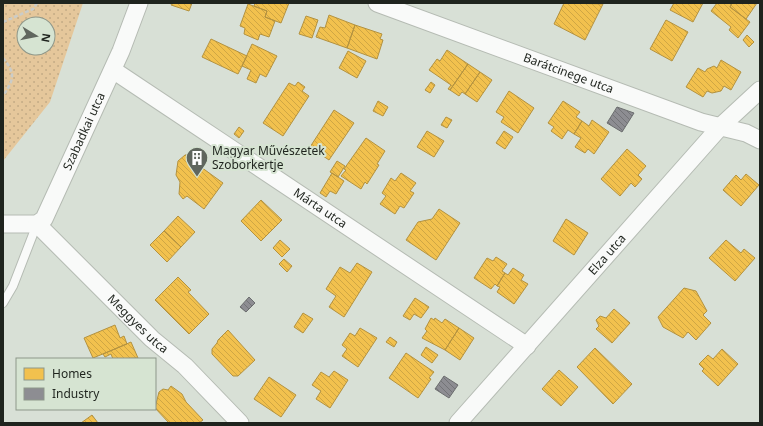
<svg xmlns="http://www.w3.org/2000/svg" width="763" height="426" font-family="'Noto Sans',sans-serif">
<defs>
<pattern id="park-dots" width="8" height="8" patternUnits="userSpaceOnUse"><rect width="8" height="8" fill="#e5c79b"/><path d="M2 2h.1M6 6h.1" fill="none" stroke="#c4ab85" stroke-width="1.8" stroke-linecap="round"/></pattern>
<pattern id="homes-back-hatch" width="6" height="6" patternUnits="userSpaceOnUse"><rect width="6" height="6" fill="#f2c14e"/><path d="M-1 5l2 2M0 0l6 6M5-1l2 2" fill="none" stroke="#cfa644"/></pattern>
<pattern id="industry-back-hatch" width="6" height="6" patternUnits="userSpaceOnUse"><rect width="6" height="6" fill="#8d8d92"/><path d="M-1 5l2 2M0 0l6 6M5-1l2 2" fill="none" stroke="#737377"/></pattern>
</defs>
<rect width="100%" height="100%" fill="#d8e0d6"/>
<path fill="url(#park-dots)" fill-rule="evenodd" d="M 3,3 L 83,3 L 50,102 L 3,161 ZM 24,24 L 48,24 L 48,48 L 24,48 Z"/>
<path fill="url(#homes-back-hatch)" stroke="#b39240" d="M 172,3 L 192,3 L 189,11 L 171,5 Z
M 255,3 L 289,3 L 281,23 L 265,17 L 267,11 L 254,6 Z
M 564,3 L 603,4 L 585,40 L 554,24 Z
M 674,3 L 703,3 L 693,22 L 670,10 Z
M 717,3 L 732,3 L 730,7 L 750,22 L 738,38 L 729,30 L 731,27 L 711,11 Z
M 732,3 L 757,3 L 746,19 L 730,7 Z
M 248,4 L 267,11 L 265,17 L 275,21 L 269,37 L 260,34 L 258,40 L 244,34 L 245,28 L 240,26 Z
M 329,15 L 355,25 L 347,48 L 316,37 L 320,27 L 325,28 Z
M 306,16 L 318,20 L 312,38 L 299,34 Z
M 666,20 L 688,32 L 672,61 L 650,49 Z
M 355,25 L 382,34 L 380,39 L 383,40 L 377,59 L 347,48 Z
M 747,35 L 754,42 L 749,47 L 743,40 Z
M 211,39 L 247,56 L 238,74 L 202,57 Z
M 252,44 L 277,56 L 266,77 L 260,74 L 256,83 L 247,79 L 251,70 L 242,66 Z
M 447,50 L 468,64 L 450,90 L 448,89 L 451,85 L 429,70 L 437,59 L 440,61 Z
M 348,51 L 366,61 L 357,78 L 339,68 Z
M 721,60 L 741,72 L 731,90 L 724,86 L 721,91 L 712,93 L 707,91 L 703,97 L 686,87 L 698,68 L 705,72 L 707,69 L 714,66 L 717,68 Z
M 468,64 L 480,72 L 465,94 L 462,92 L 459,96 L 450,90 Z
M 480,72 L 492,80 L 477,102 L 465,94 Z
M 298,82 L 305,87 L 302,91 L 309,96 L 283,136 L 263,123 L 289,83 L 295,86 Z
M 431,82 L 435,85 L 430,93 L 425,90 Z
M 509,91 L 534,108 L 518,133 L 501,122 L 504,117 L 496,112 Z
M 378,101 L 388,107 L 383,116 L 373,111 Z
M 563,101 L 580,112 L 576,117 L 582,121 L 574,134 L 568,130 L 562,139 L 551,131 L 554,127 L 548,123 Z
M 334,110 L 354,123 L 329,160 L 310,147 Z
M 446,117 L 452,120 L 447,128 L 441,125 Z
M 592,120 L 609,132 L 594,154 L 588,149 L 585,153 L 575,147 L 581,138 L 574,134 L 582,121 L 589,126 Z
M 239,127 L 244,131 L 239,138 L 234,134 Z
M 427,131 L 444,141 L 434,157 L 417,147 Z
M 504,131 L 513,137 L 505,149 L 496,143 Z
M 366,138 L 385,151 L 377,164 L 379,165 L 367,184 L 365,182 L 361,189 L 341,176 L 346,170 L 344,169 Z
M 627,149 L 646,166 L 638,175 L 642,179 L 635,187 L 631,183 L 620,196 L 601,179 Z
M 195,154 L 194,162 L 223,183 L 204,209 L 187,196 L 183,199 L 179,194 L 180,182 L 176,175 L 178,161 L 185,155 Z
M 337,161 L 345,166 L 338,177 L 330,172 Z
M 332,173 L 344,181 L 336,194 L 330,191 L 326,197 L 320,193 Z
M 401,173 L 416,183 L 410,191 L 414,193 L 404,208 L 400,206 L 395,214 L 380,204 L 386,196 L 382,193 L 391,178 L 395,181 Z
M 746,174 L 759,185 L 741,206 L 723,190 L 736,175 L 741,180 Z
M 261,200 L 282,220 L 261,241 L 241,221 Z
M 439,209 L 460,223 L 436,260 L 406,240 L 418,222 L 432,219 Z
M 178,216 L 195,232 L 181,247 L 164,231 Z
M 566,219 L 588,233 L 574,255 L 553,241 Z
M 164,231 L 181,247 L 167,262 L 150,245 Z
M 280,240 L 290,249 L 282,257 L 273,248 Z
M 726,240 L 741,253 L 744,249 L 755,258 L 735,281 L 709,258 Z
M 496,257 L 507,264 L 502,271 L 505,273 L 497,286 L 495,284 L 491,289 L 474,278 L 487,258 L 493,261 Z
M 284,259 L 292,266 L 287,272 L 279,264 Z
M 357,263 L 372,272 L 344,317 L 329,307 L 336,296 L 326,289 L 340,267 L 350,273 Z
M 513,268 L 524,275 L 521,280 L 528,284 L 514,304 L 497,292 L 500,287 L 497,286 L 505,273 L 508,275 Z
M 178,277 L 191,290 L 188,292 L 209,314 L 189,334 L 155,300 Z
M 684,288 L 696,291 L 707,311 L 703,315 L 711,323 L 696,340 L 688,332 L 683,338 L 663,327 L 658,317 Z
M 415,298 L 429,307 L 421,318 L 414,314 L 410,320 L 403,316 Z
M 614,309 L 630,323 L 612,343 L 596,329 L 599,326 L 596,320 L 600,316 L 606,318 Z
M 303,313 L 313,319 L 303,333 L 294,327 Z
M 431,318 L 434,320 L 435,318 L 442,323 L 445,319 L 459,328 L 445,350 L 422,338 L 427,331 L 425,329 Z
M 115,325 L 120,338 L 124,336 L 127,344 L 93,358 L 84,338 Z
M 360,328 L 377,338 L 358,367 L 342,356 L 347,349 L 342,345 L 350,333 L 355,336 Z
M 459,328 L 474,338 L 460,360 L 445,350 Z
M 228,330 L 255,360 L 238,376 L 233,376 L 212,354 L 212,349 L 217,343 L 218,340 Z
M 390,337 L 397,342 L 394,347 L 386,342 Z
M 131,342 L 138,358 L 113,359 L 111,354 L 105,357 L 103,354 Z
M 426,347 L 438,355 L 432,363 L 421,355 Z
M 595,348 L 632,384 L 613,404 L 577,367 Z
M 722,349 L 738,364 L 718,386 L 702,371 L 704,369 L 699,364 L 708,355 L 713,359 Z
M 406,353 L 434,372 L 429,378 L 431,379 L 418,398 L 389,378 Z
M 559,370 L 578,387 L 561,406 L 542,389 Z
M 334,371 L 348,380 L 330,408 L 316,399 L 321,391 L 312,385 L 321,372 L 329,377 Z
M 269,377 L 296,395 L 281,417 L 254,399 Z
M 171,386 L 182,394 L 186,402 L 203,420 L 199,423 L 169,423 L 155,408 L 159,392 L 163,389 L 168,390 Z
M 92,415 L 98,423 L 81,423 Z"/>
<path fill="url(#industry-back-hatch)" stroke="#6c6e6f" d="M 617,107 L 634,113 L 622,132 L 607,123 Z
M 249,297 L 255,303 L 246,312 L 240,307 Z
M 444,376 L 458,385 L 449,398 L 435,389 Z"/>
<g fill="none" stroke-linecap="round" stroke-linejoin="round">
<g stroke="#b5bbb3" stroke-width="10">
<path id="service" d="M 3,303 L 13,286 L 37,224"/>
</g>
<g stroke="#b5bbb3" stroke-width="19">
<g id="minor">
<path id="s1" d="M 377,3 L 701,122 L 746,133 L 760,140"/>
<path id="s2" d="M 113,70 L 527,346"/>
<path id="s3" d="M 3,224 L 37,224 L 44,219 L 121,51 L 139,3"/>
<path id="s4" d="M 37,224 L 152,339 L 185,366 L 240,423"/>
<path id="s5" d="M 458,423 L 720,127 L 760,90"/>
</g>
</g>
<path stroke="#caccc9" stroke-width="2.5" stroke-dasharray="4 2" stroke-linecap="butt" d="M 3,22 L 33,9 L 37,3
M 3,58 C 16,74 14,79 3,96"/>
<use href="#service" stroke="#f9faf9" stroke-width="8"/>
<use href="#minor" stroke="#f9faf9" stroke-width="17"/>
</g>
<defs>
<g id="building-pin" transform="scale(1.15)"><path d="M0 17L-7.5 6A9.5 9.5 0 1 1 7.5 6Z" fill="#60665e" stroke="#d6e4d2"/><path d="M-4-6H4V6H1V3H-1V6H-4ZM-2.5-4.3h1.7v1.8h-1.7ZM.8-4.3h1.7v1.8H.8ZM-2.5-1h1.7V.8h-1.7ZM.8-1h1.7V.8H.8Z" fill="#fff"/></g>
</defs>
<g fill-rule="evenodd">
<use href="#building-pin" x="197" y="158"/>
</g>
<g text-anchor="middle" stroke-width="4" stroke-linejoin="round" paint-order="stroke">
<g font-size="12" fill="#1f241e" stroke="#d6e4d2">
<text dy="4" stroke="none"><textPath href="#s1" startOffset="204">Barátcinege utca</textPath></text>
<text dy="4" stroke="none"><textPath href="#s3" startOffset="139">Szabadkai utca</textPath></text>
<text dy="4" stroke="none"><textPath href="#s2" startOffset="249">Márta utca</textPath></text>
<text dy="4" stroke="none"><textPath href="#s5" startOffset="225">Elza utca</textPath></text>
<text dy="4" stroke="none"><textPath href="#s4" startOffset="142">Meggyes utca</textPath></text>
</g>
<g font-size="12" fill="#1f241e" stroke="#d6e4d2" text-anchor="start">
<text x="212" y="155">Magyar Művészetek<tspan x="212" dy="14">Szoborkertje</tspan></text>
</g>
</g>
<rect width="763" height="426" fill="none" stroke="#1f241e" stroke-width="8"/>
<rect x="16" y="358" width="140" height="52" fill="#d6e4d2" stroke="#8d978a"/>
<rect x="24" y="368" width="20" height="12" fill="#f2c14e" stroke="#8d978a"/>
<text x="52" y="378" font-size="12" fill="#1f241e">Homes</text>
<rect x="24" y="388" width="20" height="12" fill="#8d8d92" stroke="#8d978a"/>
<text x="52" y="398" font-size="12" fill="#1f241e">Industry</text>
<g transform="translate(36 36) rotate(100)"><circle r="19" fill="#d6e4d2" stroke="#8d978a"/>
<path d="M0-3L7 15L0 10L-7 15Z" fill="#60665e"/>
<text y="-6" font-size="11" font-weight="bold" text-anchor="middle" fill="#1f241e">N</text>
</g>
</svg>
